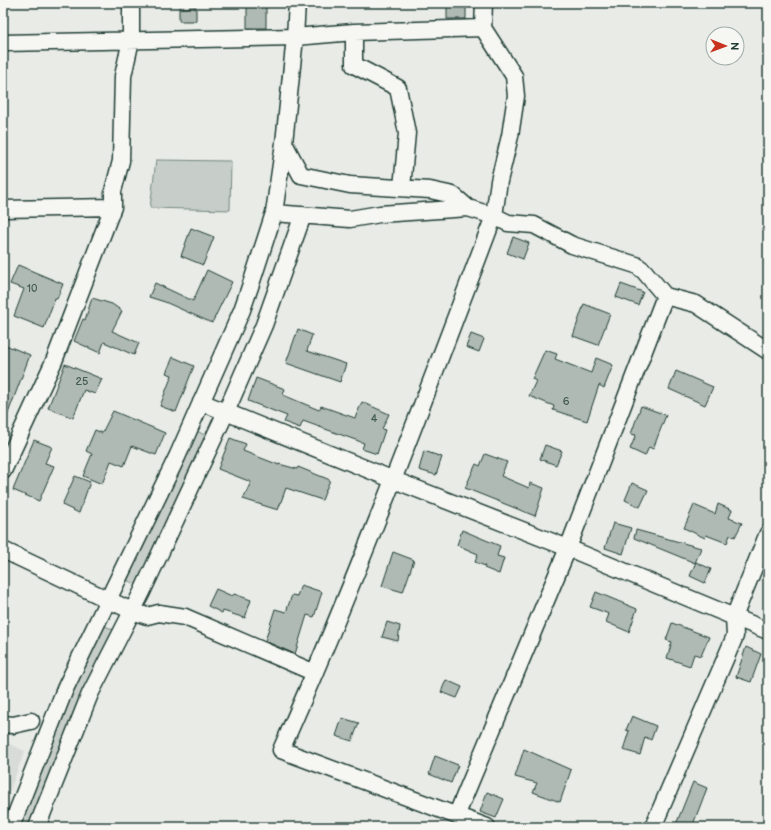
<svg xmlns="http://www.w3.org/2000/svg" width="771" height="830" font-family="'Balsamiq Sans',sans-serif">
<rect width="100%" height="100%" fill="#e9ebe7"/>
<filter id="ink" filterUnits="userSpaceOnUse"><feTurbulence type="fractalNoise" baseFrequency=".025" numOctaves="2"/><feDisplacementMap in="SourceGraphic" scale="8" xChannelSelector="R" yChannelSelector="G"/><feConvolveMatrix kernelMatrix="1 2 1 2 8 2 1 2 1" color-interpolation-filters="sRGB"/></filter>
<g filter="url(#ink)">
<path fill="#d8dcd8" d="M 3,741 L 25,751 L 3,807 Z"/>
<path fill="#c7cec9" stroke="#73867e" d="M 156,160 L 231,161 L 230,210 L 150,208 Z
M 197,431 L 208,437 L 138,585 L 126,580 Z
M 103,625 L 114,630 L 85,688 L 29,827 L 19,827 L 75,684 Z"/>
<path fill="#b0bab5" stroke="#1f3d34" d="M 447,3 L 466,3 L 466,19 L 447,19 Z
M 247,6 L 266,6 L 266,28 L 247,28 Z
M 196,7 L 196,21 L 179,21 L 179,8 Z
M 191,228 L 214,237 L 203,265 L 181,256 Z
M 513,237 L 529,243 L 523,259 L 507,253 Z
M 18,265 L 63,284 L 57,299 L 55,298 L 44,328 L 14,316 L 24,289 L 10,284 Z
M 207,270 L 232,282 L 212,323 L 165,302 L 149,297 L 155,283 L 193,301 Z
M 621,284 L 643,292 L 638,305 L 616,297 Z
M 92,298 L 112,304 L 122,311 L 112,331 L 139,343 L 134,355 L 104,342 L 100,353 L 74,341 L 83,319 L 85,320 Z
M 584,304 L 610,314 L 598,345 L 573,336 Z
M 298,329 L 312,335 L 307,351 L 346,364 L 340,382 L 286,363 Z
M 471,334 L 484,339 L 479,352 L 466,347 Z
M 3,344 L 30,355 L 4,424 L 3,423 Z
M 545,350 L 557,354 L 555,359 L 591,373 L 596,358 L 613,365 L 604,388 L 599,385 L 587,421 L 553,410 L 554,406 L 529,396 L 536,381 L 532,379 Z
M 173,357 L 194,366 L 176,412 L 160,406 L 172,375 L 166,373 Z
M 65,364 L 102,379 L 95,394 L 84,390 L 73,418 L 48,408 Z
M 676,371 L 713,387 L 705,405 L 669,389 Z
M 256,378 L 285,389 L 283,395 L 319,410 L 321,406 L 355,418 L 362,402 L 389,414 L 382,429 L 385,430 L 377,454 L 362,449 L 364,443 L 303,421 L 300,428 L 284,422 L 287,416 L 248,401 Z
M 641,406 L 666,415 L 653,449 L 649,447 L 645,456 L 630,449 L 636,435 L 631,434 Z
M 113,411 L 165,433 L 156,455 L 132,446 L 124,466 L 111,461 L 102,484 L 83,476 L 92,454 L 86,451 L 95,430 L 102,433 Z
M 230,438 L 246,444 L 243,451 L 279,465 L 279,464 L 297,469 L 298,467 L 330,480 L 322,500 L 286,488 L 278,510 L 243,499 L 251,482 L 218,469 Z
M 34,440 L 52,447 L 45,463 L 54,466 L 39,501 L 13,490 Z
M 545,445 L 562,451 L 556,465 L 540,459 Z
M 424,451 L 442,457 L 436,475 L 419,470 Z
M 485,454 L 507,462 L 501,476 L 529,488 L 530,483 L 544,488 L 535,516 L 465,488 L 476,464 L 480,466 Z
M 75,476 L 90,482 L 79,513 L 62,505 Z
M 632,483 L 648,490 L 640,507 L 625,500 Z
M 718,504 L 732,510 L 729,518 L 742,523 L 735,537 L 730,535 L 727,543 L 706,535 L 705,538 L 684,528 L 694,505 L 715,514 Z
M 613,523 L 631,528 L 623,554 L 605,548 Z
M 462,530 L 500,546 L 497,556 L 504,558 L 499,574 L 484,568 L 485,566 L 475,562 L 478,554 L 457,545 Z
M 636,530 L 701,548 L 695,563 L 634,538 Z
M 393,552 L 414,560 L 403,592 L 382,586 Z
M 696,562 L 711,569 L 705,583 L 690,576 Z
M 301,585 L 322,592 L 314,617 L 307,615 L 295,654 L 265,641 L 275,609 L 286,612 L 292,595 L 297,596 Z
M 216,589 L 232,596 L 234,594 L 251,600 L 245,618 L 223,611 L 222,613 L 208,606 Z
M 596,592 L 637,609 L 629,632 L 606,622 L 609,614 L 590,607 Z
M 387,622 L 400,626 L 398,641 L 382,637 Z
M 672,623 L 709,637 L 701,656 L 694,654 L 690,666 L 667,658 L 672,642 L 666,640 Z
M 746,647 L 761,654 L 751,682 L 736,677 Z
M 446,680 L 462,687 L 457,698 L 441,692 Z
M 632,716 L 656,726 L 651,740 L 645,737 L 640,755 L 623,750 L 629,731 L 626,730 Z
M 342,718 L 359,723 L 352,741 L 336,736 Z
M 524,749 L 571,770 L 560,802 L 533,792 L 537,783 L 515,777 Z
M 435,756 L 458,765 L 451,783 L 429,774 Z
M 693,782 L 707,788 L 692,827 L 675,827 Z
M 487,792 L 504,799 L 496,818 L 480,812 Z"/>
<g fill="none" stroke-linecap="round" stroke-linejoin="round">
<g stroke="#1f3d34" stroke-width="19">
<path id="minor" d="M 484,3 L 483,28 L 514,76 L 516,96 L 510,136 L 499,181 L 494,216 C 426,395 359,575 281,750 L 487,827
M 354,32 L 354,65 L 398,88 L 407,133 L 402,188
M 3,43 L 295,37 L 354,32 L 483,28
M 284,143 L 301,175 L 350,185 L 430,190 L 453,195 L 468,208
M 3,209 L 113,207
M 274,213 L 350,219 L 380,214 L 468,208 L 494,216 L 508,223 L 534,225 L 572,245 L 636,265 L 644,271 L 665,296 L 696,304 L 768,351
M 201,402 L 394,480 L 568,548 L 768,631
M 3,471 L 54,361 L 113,207 L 113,191 L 121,161 L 123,76 L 131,40 L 131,3
M 3,550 L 132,611 L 147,616 L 159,613 L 185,617 L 315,673
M 3,724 L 13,725 L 31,721
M 457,814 L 568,548 L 665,296
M 11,827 L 65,689 L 177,457 L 242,310 L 253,278 L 274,213 L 284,143 L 295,37 L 297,3
M 37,827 L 90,694 L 142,592 L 226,412 L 264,325 L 303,215
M 653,827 L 735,636 L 734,617 L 768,533"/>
</g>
<use href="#minor" stroke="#f6f6f2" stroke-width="16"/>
</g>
</g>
<g text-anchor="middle" stroke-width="4" stroke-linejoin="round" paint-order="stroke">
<g font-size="11" fill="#435c54">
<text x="32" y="292">10</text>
<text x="82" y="385">25</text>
<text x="566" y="405">6</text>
<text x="374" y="422">4</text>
</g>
</g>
<rect width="771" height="830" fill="none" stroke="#f6f6f2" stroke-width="16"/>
<rect x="8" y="8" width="755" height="814" fill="none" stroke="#1f3d34" stroke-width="1.5" filter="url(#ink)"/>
<g transform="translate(725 46) rotate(91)"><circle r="19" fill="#f6f6f2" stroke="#a0aca6"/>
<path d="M0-3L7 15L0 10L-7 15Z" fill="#c8321e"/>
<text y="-6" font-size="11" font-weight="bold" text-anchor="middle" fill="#1f3d34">N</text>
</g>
</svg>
